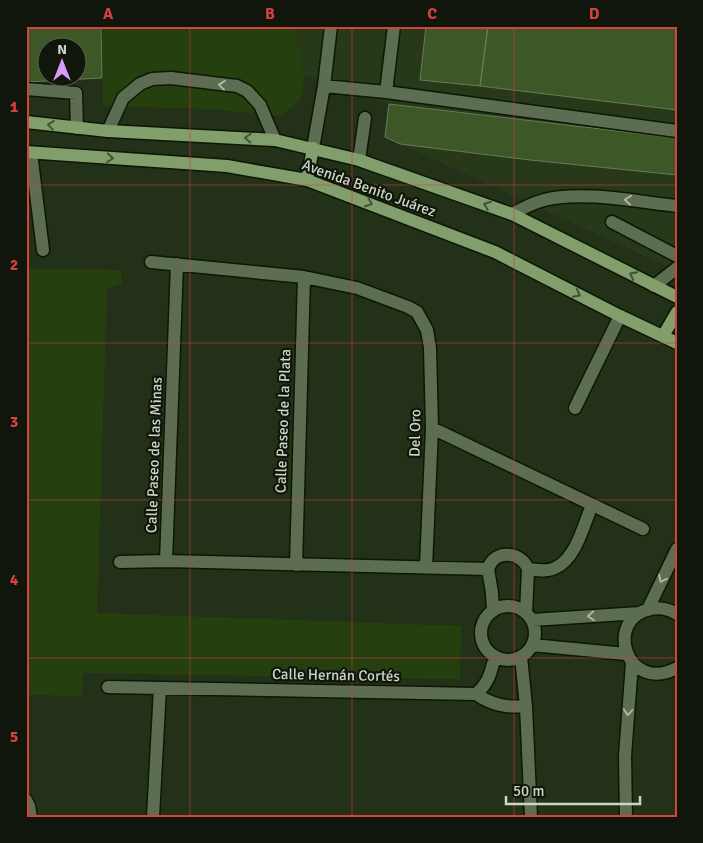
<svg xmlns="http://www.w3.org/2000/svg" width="703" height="843" font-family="Signika,sans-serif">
<rect width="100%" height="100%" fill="#233118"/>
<path fill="#273919" d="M 294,26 L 677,26 L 677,271 L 385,137 L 388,104 L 304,75 Z"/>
<path fill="#263f0f" d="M 102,26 L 294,26 L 304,75 L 302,96 L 293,107 L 278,116 L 212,109 L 103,106 Z
M 26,269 L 121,270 L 122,283 L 107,288 L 97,613 L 461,626 L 460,679 L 83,673 L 82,696 L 26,695 Z"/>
<path fill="#3d5826" stroke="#697a5e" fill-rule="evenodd" d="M 26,26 L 101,26 L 102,78 L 26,82 ZM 48,48 L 78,48 L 78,78 L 48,78 Z
M 426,26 L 488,26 L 480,86 L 420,80 Z
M 488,26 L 677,26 L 677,110 L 480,86 Z
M 389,104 L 677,138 L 677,175 L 530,160 L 400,144 L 385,137 Z"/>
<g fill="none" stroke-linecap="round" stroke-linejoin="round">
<g stroke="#0c1802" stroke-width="15">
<path id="minor" d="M 324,86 L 386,92 L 677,131
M 26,89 L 76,93 L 77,128
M 386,92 L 394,26
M 108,131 L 123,98 L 140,84 L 152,79 L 171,78 L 237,86 L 247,91 L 260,105 L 275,140
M 313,148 L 324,86 L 331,26
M 31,153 L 43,250
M 359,160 L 365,118
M 512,214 C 523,208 533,203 544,200 C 580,190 639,202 677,206
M 612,222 L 677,256
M 151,262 L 304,277 L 357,288 L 408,307 L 417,312 L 427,330 L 430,348 L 432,428 L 426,567
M 654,286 L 677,268
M 575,408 L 620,316
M 432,428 L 643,529
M 166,561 L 177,264
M 120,562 L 166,561 L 488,569 C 494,549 521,551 528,569 C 537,570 547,572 555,568 C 576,559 584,524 592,505
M 296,565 L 304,277
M 488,569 L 492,593 L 493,611
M481 633a27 27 0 1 1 54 0a27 27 0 1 1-54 0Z
M 648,609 L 677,549
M 526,613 L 528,569
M 677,614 C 669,609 660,607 651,609 C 603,618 626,695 677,668
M 532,620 L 640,613
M 532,645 L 626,654
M 521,657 L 526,706 L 531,817
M 108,687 L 476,694 C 492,705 507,708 526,706
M 476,694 C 489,683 491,672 495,656
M 26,800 L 29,806 L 31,817
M 153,817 L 160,688
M 626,817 L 625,756 L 632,663"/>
</g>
<g stroke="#0c1802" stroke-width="15">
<path id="major" d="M 26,122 L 108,131 L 275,140 L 359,160 L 512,214 L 677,297
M 26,152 L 227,166 L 307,180 L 495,252 L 620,316 L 677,343
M 307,180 L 313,148
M 663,336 L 677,312"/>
</g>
<use href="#minor" stroke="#5d6d52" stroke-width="12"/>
<use href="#major" stroke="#819e6c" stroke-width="12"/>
</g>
<defs><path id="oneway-chevron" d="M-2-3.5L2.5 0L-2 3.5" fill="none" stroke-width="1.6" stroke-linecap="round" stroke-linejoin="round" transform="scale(1.25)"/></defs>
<g stroke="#abb6a3">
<use href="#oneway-chevron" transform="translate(222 85) rotate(-173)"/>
<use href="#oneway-chevron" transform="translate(628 200) rotate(-174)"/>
<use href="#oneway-chevron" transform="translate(662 579) rotate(116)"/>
<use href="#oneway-chevron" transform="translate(591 616) rotate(176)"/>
<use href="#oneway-chevron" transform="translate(628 712) rotate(94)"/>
</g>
<g stroke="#435337">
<use href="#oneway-chevron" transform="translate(51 125) rotate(-173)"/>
<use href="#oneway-chevron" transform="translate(248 138) rotate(-177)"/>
<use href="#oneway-chevron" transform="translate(110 158) rotate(4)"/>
<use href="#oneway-chevron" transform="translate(369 203) rotate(21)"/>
<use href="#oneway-chevron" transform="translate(487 205) rotate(-160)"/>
<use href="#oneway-chevron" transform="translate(633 275) rotate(-153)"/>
<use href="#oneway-chevron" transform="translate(577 294) rotate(28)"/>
</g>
<path fill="none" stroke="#d44240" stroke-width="1" stroke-opacity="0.55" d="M 190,26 L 190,817M 352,26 L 352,817M 514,26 L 514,817M 26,185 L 677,185M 26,343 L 677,343M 26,500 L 677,500M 26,658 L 677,658"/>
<g text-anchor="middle" stroke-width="4.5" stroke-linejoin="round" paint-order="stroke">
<g font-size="15" fill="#ccd6c6" stroke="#10160b">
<text transform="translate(369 188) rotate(20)" y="5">Avenida Benito Juárez</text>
<text transform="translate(283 421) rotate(-88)" y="5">Calle Paseo de la Plata</text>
<text transform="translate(415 433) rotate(-89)" y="5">Del Oro</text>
<text transform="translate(154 455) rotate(-88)" y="5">Calle Paseo de las Minas</text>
<text transform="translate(336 675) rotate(1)" y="5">Calle Hernán Cortés</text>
</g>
</g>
<rect width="703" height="843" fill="none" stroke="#10160b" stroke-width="55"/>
<g transform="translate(62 62)"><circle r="24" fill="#10160b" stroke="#5b6356"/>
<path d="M0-4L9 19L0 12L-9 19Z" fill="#d79bf9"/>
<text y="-8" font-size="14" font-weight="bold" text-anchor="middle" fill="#ccd6c6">N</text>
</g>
<path d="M506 796v8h134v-8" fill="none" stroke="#ccd6c6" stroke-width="2.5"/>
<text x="513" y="796" font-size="15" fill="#ccd6c6" stroke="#10160b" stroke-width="4" paint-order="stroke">50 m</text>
<rect x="28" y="28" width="648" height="788" fill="none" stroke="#d44240" stroke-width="2"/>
<g font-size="16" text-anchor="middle" font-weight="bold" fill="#d44240">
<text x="108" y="19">A</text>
<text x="270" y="19">B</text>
<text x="432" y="19">C</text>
<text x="594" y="19">D</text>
<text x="14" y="112">1</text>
<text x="14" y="270">2</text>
<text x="14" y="427">3</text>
<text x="14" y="585">4</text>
<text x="14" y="742">5</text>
</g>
</svg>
